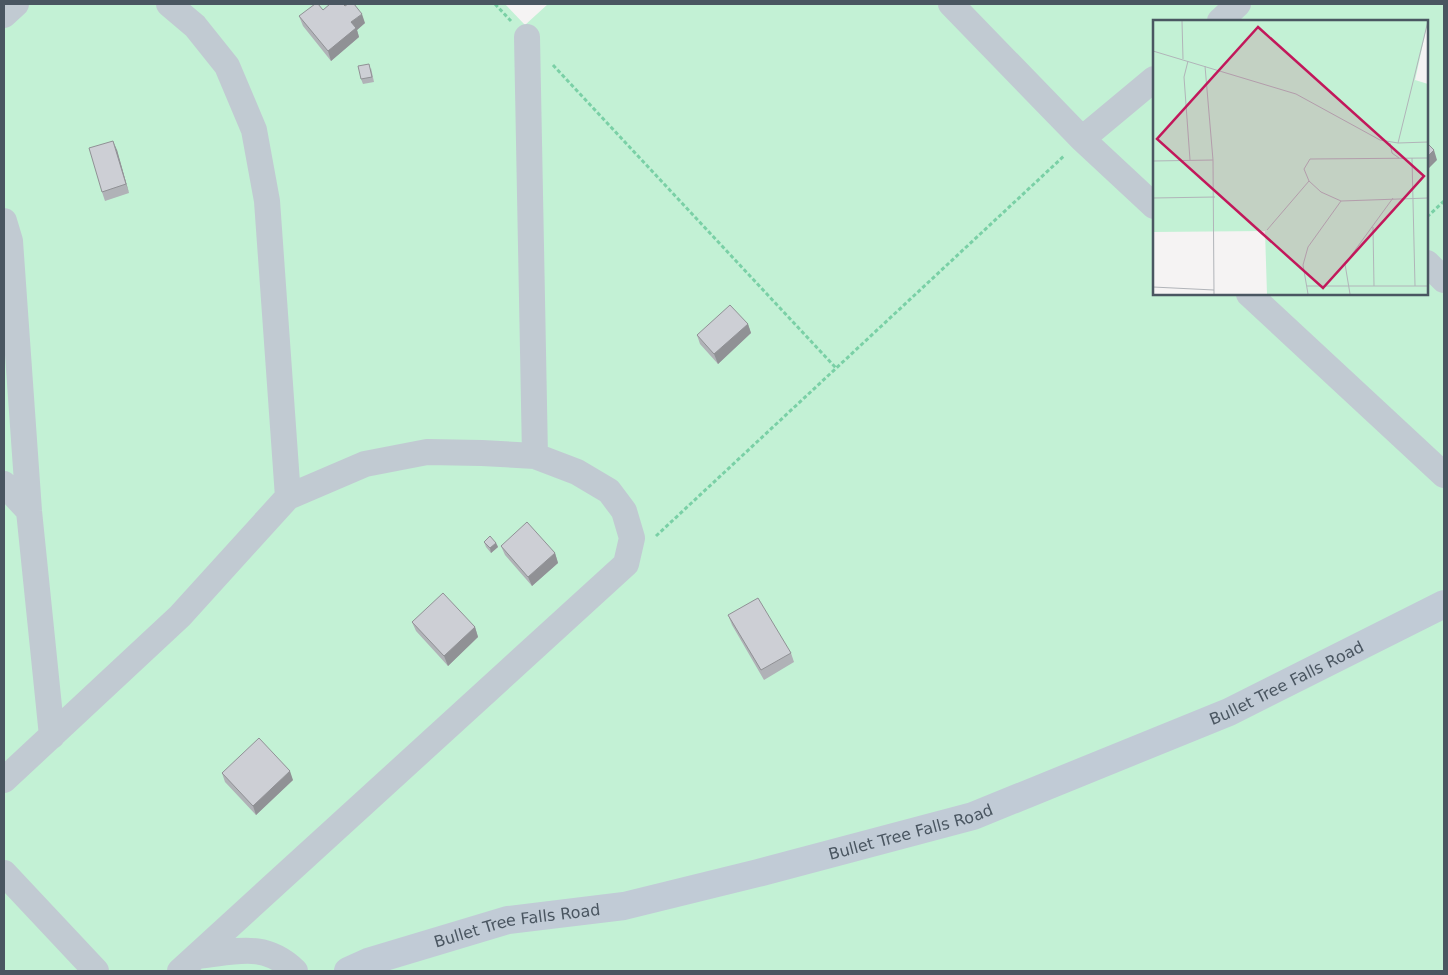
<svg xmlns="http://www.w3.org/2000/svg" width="1448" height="975" font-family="'DejaVu Sans',sans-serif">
<rect width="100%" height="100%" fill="#f5f3f3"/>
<path fill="#c3f1d5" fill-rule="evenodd" d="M 4,4 L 505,4 L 525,25 L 548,4 L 1444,4 L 1444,971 L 4,971 ZM 1154,21 L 1427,21 L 1427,294 L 1154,294 Z"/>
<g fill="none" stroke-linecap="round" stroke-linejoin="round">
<path stroke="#7ad0a6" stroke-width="3" stroke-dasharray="4 2.5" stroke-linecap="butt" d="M 495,4 L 511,21
M 553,65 L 836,368
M 1427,217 L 1444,201
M 656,536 L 1065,155"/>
<path stroke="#c1cad2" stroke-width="26" d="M 169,4 L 195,26 L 227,66 L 254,130 L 267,201 L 288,497
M 951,4 L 1082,139 L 1154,206
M 4,15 L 16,4
M 1220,21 L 1238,4
M 527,37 L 535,456
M 1082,139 L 1154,79
M 4,221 L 10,241 L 29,511 L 52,736
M 1427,263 L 1444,280
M 1249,294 L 1444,475
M 4,484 L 29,511
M 4,780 L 180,616 L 288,497 L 365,464 L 427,452 L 482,453 L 535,456 L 577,472 L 609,491 L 624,511 L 632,538 L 626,564 L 180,971
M 4,873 L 96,971
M 197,956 C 236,952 264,941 295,971"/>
<path stroke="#c1cbd6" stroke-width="28" id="s1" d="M 348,971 L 368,962 L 508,920 L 624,906 L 758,873 L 973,816 L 1229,712 L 1444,604"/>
</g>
<path fill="#b0b2b7" d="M 323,10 L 365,23 L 357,30 L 359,37 L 331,61 L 303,26 L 299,16 Z
M 371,68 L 374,82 L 363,84 L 361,79 Z
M 117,150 L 129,193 L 105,201 L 102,192 Z
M 748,324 L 751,333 L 718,364 L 700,344 L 697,335 Z
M 484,542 L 496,543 L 498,547 L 491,553 L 486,547 Z
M 501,546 L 555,553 L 558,563 L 532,586 L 505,555 Z
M 728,615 L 791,653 L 794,662 L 764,680 L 732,625 Z
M 412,622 L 475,627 L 478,637 L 448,666 L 416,631 Z
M 222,773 L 293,780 L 256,815 L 225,782 Z"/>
<path fill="#909195" d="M 362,14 L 365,23 L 357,30 L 359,37 L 331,61 L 328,51 L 351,22 Z
M 113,141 L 117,150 L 129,193 L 126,184 Z
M 1434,150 L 1437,160 L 1427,170 L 1427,157 Z
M 748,324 L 751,333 L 718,364 L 714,354 Z
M 496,543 L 498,547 L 491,553 L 490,548 Z
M 555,553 L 558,563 L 532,586 L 528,577 Z
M 475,627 L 478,637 L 448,666 L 444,656 Z
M 290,771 L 293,780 L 256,815 L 253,806 Z"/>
<path fill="#cdcfd5" stroke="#909195" d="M 315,4 L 318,4 L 323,10 L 330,4 L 343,4 L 345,6 L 348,4 L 354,4 L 362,14 L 351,22 L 356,28 L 328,51 L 299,16 Z
M 369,64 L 372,77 L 361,79 L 358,66 Z
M 113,141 L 126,184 L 102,192 L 89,148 Z
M 1427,143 L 1434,150 L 1427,157 Z
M 730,305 L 748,324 L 714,354 L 697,335 Z
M 527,522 L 555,553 L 528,577 L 501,546 Z
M 490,536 L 496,543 L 490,548 L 484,542 Z
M 443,593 L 475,627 L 444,656 L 412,622 Z
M 758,598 L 791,653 L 761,670 L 728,615 Z
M 259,738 L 290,771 L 253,806 L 222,773 Z"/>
<g text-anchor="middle" stroke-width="4" stroke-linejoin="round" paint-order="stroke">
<g font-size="16" fill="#4a5661" stroke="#fff">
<text dy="6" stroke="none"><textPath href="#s1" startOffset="986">Bullet Tree Falls Road</textPath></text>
<text dy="6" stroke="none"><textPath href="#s1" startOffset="581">Bullet Tree Falls Road</textPath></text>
<text dy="6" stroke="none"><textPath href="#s1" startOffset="176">Bullet Tree Falls Road</textPath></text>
</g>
</g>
<g transform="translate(1153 20)">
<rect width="275" height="275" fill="#f5f3f3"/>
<path d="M 0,1 L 275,1 L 262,60 L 275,64 L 275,274 L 114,274 L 112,211 L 0,212 Z" fill="#c3f1d5"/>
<path fill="none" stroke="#b1b4b9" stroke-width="1" d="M 29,1 L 30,39M 0,31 L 143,74 L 227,120 L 245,123 L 275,122M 35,41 L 31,57 L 37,140M 52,46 L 60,140 L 61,274M 237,123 L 239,133 L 246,138M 245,123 L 275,1M 259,138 L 262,266M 275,138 L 157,139 L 151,149 L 156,161 L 168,172 L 188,181 L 275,178M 0,141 L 60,140M 0,178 L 62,177M 220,207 L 221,266M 114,210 L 156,161M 154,266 L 275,266M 0,267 L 61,270M 155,274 L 150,245 L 155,227 L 188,181M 197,274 L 192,244 L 240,178"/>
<path fill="#c2185b" fill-opacity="0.15" stroke="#c2185b" stroke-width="2.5" d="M 105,7 L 271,156 L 170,268 L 4,119 Z"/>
<rect width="275" height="275" fill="none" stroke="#4a5661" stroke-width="2.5"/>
</g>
<rect width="1448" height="975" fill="none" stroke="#4a5661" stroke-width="10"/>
</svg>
